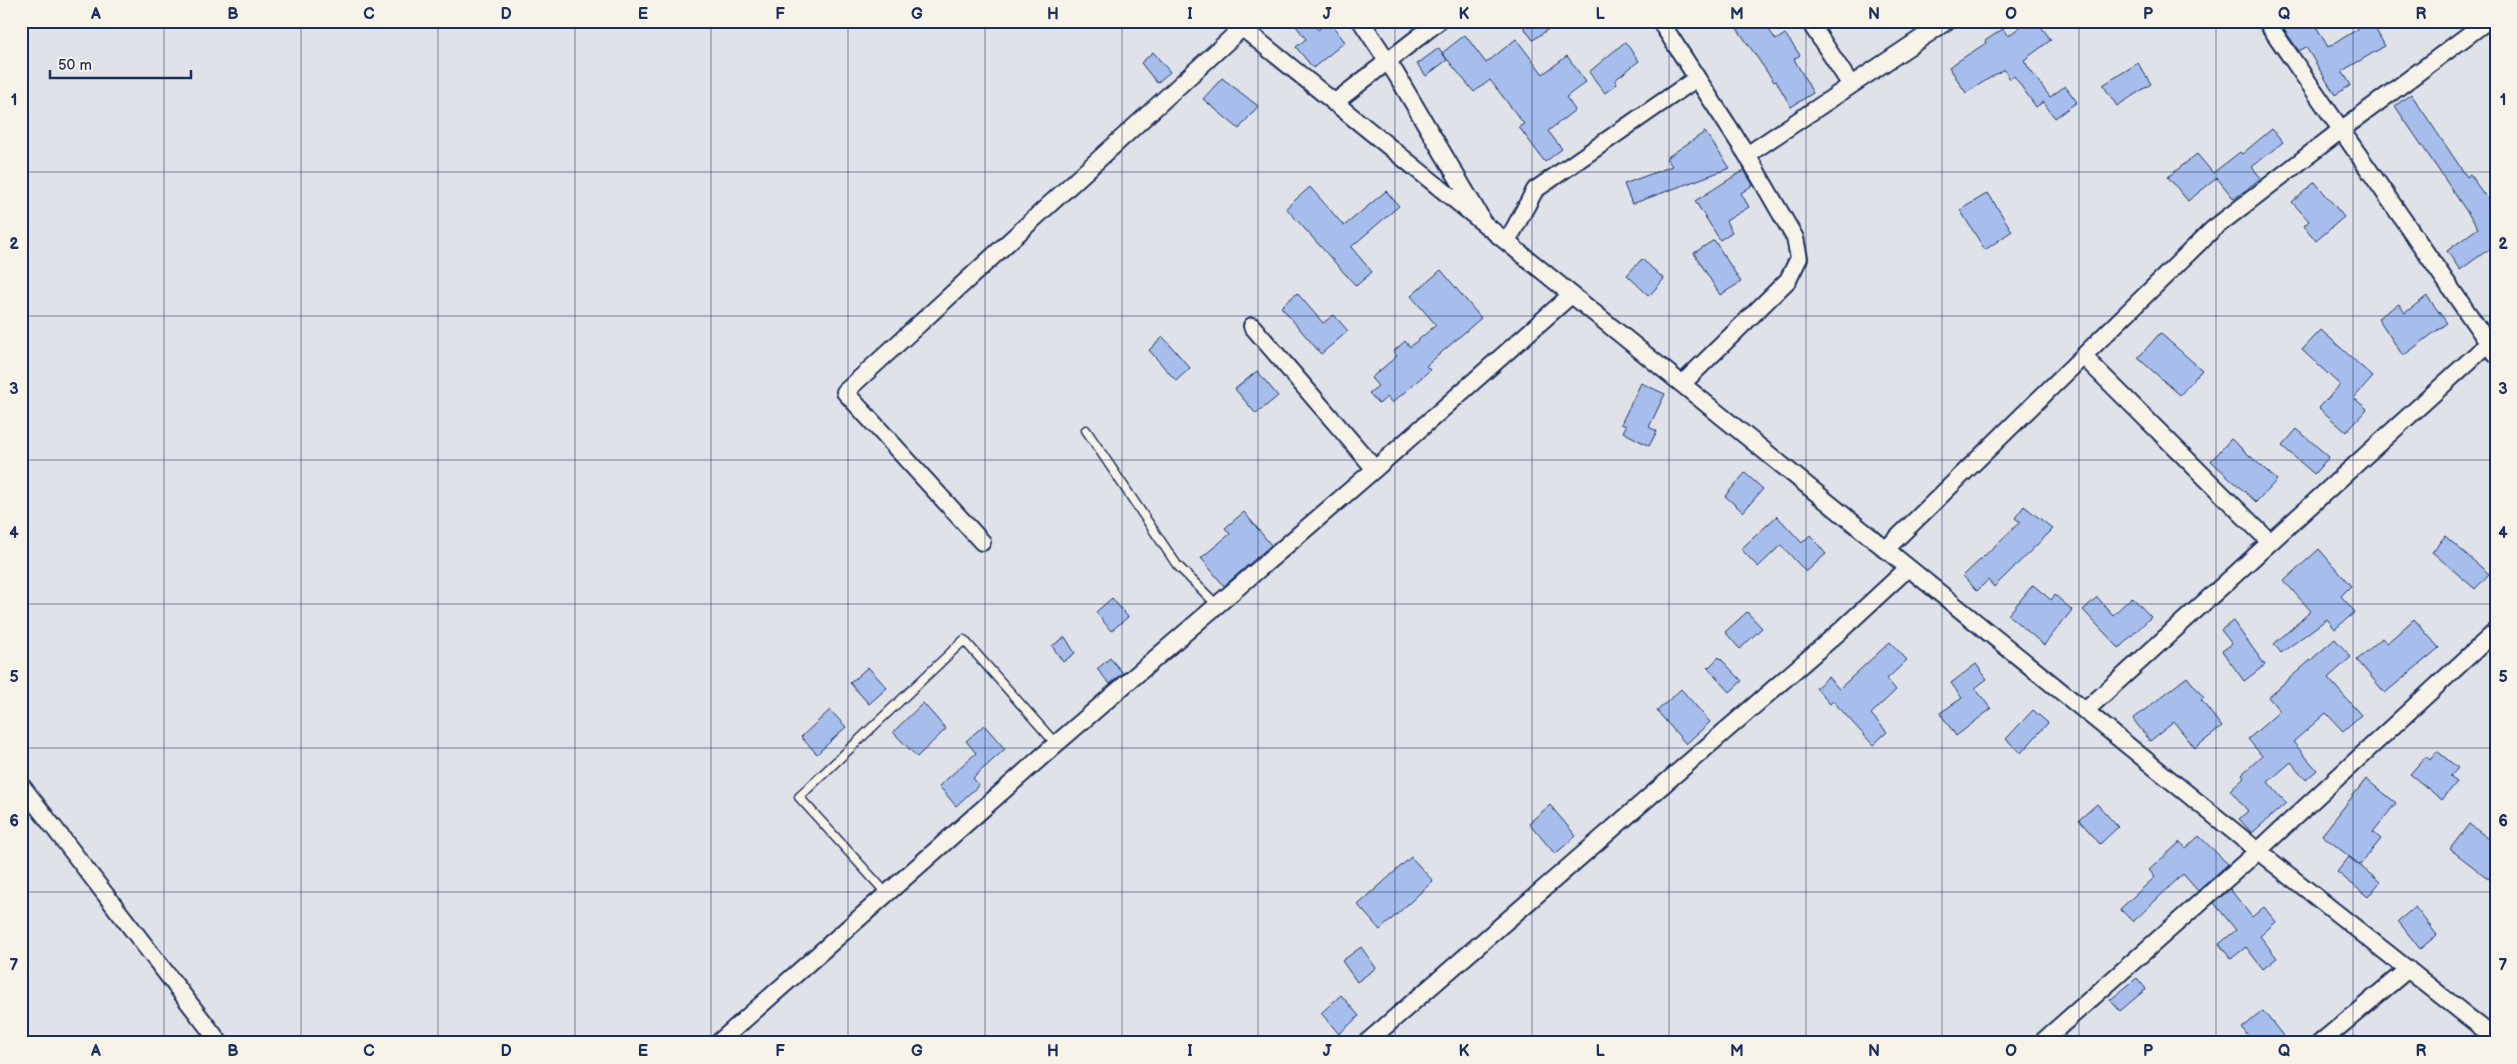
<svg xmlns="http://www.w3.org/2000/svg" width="2517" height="1064" font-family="'Balsamiq Sans',sans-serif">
<rect width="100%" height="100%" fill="#dfe3e9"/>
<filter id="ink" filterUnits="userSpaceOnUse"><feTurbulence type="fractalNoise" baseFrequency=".02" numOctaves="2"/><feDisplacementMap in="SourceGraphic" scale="10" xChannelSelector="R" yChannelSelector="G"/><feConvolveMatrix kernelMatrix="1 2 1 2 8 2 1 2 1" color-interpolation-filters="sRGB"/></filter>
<g filter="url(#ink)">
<path fill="#a7beec" stroke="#1b2f5e" d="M 1292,21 L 1311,21 L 1318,30 L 1329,21 L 1345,42 L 1313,68 L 1296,47 L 1306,39 Z
M 1519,21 L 1560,21 L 1533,40 Z
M 1732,21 L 1763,21 L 1776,40 L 1785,34 L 1800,55 L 1794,59 L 1813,93 L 1791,107 L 1776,81 L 1774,82 Z
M 2028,21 L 2037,21 L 2051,40 L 2024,60 L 2028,67 L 2050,97 L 2065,86 L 2077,102 L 2055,118 L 2043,102 L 2036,107 L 2014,76 L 2010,79 L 2004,69 L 1966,93 L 1949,67 L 1986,43 L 1985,41 L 2003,29 L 2008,36 Z
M 2278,21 L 2313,21 L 2328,47 L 2358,29 L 2354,21 L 2371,21 L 2385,46 L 2342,71 L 2351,85 L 2335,95 L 2306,47 L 2299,51 Z
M 1465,35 L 1486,63 L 1516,39 L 1543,74 L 1567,56 L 1586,82 L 1566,97 L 1575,110 L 1548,131 L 1562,149 L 1545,162 L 1519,127 L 1524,124 L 1490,80 L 1474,92 L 1442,53 Z
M 1625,42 L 1639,61 L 1615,80 L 1617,84 L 1605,93 L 1589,72 Z
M 1439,48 L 1447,60 L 1426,76 L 1417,64 Z
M 1153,52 L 1170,72 L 1157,83 L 1141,63 Z
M 2138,63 L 2151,84 L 2117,106 L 2103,85 Z
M 1222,78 L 1258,106 L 1239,129 L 1203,99 Z
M 2411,94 L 2467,177 L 2470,175 L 2496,211 L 2496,244 L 2460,270 L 2447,251 L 2478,228 L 2395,106 Z
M 2272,129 L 2283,142 L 2252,167 L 2261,178 L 2234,199 L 2217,178 L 2188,201 L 2168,177 L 2197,154 L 2213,173 L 2240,152 L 2242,154 Z
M 1705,132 L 1730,168 L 1632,204 L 1624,184 L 1672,166 L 1666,158 Z
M 1744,170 L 1753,185 L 1741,193 L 1749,207 L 1726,221 L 1732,232 L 1720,240 L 1695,201 Z
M 2315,182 L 2344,217 L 2316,241 L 2304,226 L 2309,221 L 2292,202 Z
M 1310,187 L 1344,226 L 1386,191 L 1399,206 L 1351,247 L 1372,272 L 1356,286 L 1286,208 Z
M 1988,193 L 2012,231 L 1985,250 L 1960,210 Z
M 1714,240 L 1741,282 L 1720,295 L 1694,253 Z
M 1642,259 L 1664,279 L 1649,296 L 1627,275 Z
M 1441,270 L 1481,318 L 1426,366 L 1430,370 L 1392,403 L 1387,397 L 1379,404 L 1369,393 L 1378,386 L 1371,378 L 1397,356 L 1393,352 L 1405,341 L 1410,347 L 1436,325 L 1411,296 Z
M 1297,293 L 1323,323 L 1334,315 L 1348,331 L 1321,354 L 1281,307 Z
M 2427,296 L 2447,323 L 2403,356 L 2378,318 L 2399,304 L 2405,313 Z
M 2321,330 L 2373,377 L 2354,398 L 2367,409 L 2346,432 L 2319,408 L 2340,385 L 2302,350 Z
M 2160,333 L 2202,370 L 2180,395 L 2138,358 Z
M 1163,337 L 1190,368 L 1176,381 L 1149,350 Z
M 1257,371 L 1278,396 L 1256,414 L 1235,389 Z
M 1641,383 L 1665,394 L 1649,427 L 1657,431 L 1649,446 L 1623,432 L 1626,426 L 1621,424 Z
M 2297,429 L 2329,457 L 2314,474 L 2282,446 Z
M 2231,439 L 2277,480 L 2256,502 L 2211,461 Z
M 1745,473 L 1763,489 L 1743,512 L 1725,496 Z
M 2024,506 L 2053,529 L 1994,587 L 1988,580 L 1977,591 L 1963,576 L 2020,522 L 2015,518 Z
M 1244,512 L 1271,545 L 1224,586 L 1201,558 L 1230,534 L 1225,528 Z
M 1777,516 L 1802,543 L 1810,535 L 1826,554 L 1806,572 L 1781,545 L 1758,567 L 1741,549 Z
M 2445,536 L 2489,574 L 2475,589 L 2432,552 Z
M 2319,549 L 2351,586 L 2341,596 L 2355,612 L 2335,629 L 2327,619 L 2281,653 L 2274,644 L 2311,611 L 2284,581 Z
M 2033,585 L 2051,600 L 2055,595 L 2072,610 L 2044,645 L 2008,615 Z
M 2097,597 L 2113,615 L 2132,597 L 2151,617 L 2119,648 L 2083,610 Z
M 1112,598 L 1128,617 L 1111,631 L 1096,612 Z
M 1747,612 L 1762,628 L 1740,649 L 1725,632 Z
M 2414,619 L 2439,648 L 2385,693 L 2357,660 L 2382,638 L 2387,643 Z
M 2233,621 L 2265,665 L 2244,681 L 2222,651 L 2232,644 L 2221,630 Z
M 1065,637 L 1075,653 L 1063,662 L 1052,646 Z
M 2335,639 L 2351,657 L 2328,678 L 2361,715 L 2343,731 L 2326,713 L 2293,742 L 2317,770 L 2306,780 L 2291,762 L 2268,782 L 2286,803 L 2252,833 L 2239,819 L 2248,811 L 2230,790 L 2244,777 L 2242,774 L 2262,756 L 2248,739 L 2280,711 L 2268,697 Z
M 1890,642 L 1907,660 L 1887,679 L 1896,690 L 1871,714 L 1887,732 L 1873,745 L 1833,701 L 1830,704 L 1816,688 L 1828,677 L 1839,689 Z
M 1719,657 L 1742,681 L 1730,692 L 1708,668 Z
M 1110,658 L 1123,673 L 1110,684 L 1097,669 Z
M 1976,664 L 1987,679 L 1975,688 L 1991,709 L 1956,736 L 1940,713 L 1962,698 L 1951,683 Z
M 868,667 L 887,688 L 869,704 L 850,683 Z
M 2187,677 L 2204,698 L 2201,700 L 2222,727 L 2195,748 L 2174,722 L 2150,741 L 2133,719 Z
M 1681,689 L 1710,722 L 1686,744 L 1657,711 Z
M 923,703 L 946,729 L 917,757 L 893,732 Z
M 830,710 L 846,727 L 817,754 L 801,737 Z
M 2033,710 L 2048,723 L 2021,753 L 2006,739 Z
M 984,725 L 1005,749 L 973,778 L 979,785 L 956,806 L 939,786 L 976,753 L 966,741 Z
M 2437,751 L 2458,768 L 2450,777 L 2457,782 L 2442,800 L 2410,774 L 2426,756 L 2430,760 Z
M 2366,779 L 2396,803 L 2373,832 L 2381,839 L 2360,865 L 2322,835 Z
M 2097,804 L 2118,827 L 2100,844 L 2079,820 Z
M 1550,805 L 1576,836 L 1555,854 L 1529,823 Z
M 2469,824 L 2496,844 L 2496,870 L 2489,879 L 2450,849 Z
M 2199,836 L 2228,864 L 2198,891 L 2183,874 L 2133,922 L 2120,909 L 2155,877 L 2149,870 L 2180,842 L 2186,848 Z
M 1411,857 L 1433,881 L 1380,930 L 1358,905 Z
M 2349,857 L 2380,882 L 2368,897 L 2337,872 Z
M 2230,889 L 2252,917 L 2264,907 L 2276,922 L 2260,936 L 2277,958 L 2263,969 L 2246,947 L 2231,959 L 2219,944 L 2236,930 L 2214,903 Z
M 2415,907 L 2437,935 L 2420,949 L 2398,921 Z
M 1361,947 L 1376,968 L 1357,982 L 1342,961 Z
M 2137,978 L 2146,989 L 2120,1011 L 2110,1000 Z
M 1341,995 L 1359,1016 L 1339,1034 L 1321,1013 Z
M 2263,1011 L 2289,1043 L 2253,1043 L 2242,1028 Z"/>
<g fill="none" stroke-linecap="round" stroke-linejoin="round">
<g stroke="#1b2f5e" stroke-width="11">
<path id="lane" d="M 1086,430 L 1177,565 L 1217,605
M 887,894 L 799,797 L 964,640 L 1056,744"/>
</g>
<g stroke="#1b2f5e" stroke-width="20">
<path id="street" d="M 1234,21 L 2258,851 L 2496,1039
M 1361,21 L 1396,74 L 1480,216
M 1660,21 L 1747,155 L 1795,238 L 1799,258 L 1788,280 L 1682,384
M 1809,21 L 1851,85
M 2266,21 L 2496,354
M 1334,103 L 1439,21
M 1747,155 L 1947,21
M 1507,242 L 1535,190 L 1697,78
M 1252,326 L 1375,469
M 2083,356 L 2270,542
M 982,542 L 845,392 L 1242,28
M 1885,550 L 2213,229 L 2341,130 L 2487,21
M 2085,711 L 2489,343
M 21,785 L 220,1043
M 718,1043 L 1056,744 L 1375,469 L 1571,295
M 1366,1043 L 1839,632 L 1908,568
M 2041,1043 L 2258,851 L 2496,631
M 2320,1043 L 2408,969"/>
</g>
<use href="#lane" stroke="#f7f3e8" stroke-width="8"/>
<use href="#street" stroke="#f7f3e8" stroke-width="16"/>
</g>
</g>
<path fill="none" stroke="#1b2f5e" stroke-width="1" stroke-opacity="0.55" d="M 164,21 L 164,1043M 301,21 L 301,1043M 438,21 L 438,1043M 575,21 L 575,1043M 711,21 L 711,1043M 848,21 L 848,1043M 985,21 L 985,1043M 1122,21 L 1122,1043M 1258,21 L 1258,1043M 1395,21 L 1395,1043M 1532,21 L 1532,1043M 1669,21 L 1669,1043M 1806,21 L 1806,1043M 1942,21 L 1942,1043M 2079,21 L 2079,1043M 2216,21 L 2216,1043M 2353,21 L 2353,1043M 21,172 L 2496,172M 21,316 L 2496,316M 21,460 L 2496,460M 21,604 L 2496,604M 21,748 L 2496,748M 21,892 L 2496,892"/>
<rect width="2517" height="1064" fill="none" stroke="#f7f3e8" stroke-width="55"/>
<path d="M50 70v8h141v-8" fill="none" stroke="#1b2f5e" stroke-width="2.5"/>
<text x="58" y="70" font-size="15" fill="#1b2f5e" stroke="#f7f3e8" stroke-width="4" paint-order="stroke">50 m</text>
<rect x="28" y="28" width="2462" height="1008" fill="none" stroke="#1b2f5e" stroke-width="2"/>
<g font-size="16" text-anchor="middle" font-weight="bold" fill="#1b2f5e">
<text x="96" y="19">A</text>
<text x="233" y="19">B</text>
<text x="369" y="19">C</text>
<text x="506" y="19">D</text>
<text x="643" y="19">E</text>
<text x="780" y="19">F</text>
<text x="917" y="19">G</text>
<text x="1053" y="19">H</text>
<text x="1190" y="19">I</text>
<text x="1327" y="19">J</text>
<text x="1464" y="19">K</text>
<text x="1600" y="19">L</text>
<text x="1737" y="19">M</text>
<text x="1874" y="19">N</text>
<text x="2011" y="19">O</text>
<text x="2148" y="19">P</text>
<text x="2284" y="19">Q</text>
<text x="2421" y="19">R</text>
<text x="14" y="105">1</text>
<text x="2503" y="105">1</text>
<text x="14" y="249">2</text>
<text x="2503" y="249">2</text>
<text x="14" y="394">3</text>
<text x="2503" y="394">3</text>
<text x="14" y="538">4</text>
<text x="2503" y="538">4</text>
<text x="14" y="682">5</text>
<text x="2503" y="682">5</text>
<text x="14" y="826">6</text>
<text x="2503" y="826">6</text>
<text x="14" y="970">7</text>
<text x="2503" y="970">7</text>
<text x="96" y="1056">A</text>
<text x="233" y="1056">B</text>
<text x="369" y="1056">C</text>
<text x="506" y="1056">D</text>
<text x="643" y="1056">E</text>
<text x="780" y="1056">F</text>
<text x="917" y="1056">G</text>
<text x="1053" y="1056">H</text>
<text x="1190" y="1056">I</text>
<text x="1327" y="1056">J</text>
<text x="1464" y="1056">K</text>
<text x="1600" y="1056">L</text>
<text x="1737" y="1056">M</text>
<text x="1874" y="1056">N</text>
<text x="2011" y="1056">O</text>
<text x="2148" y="1056">P</text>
<text x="2284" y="1056">Q</text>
<text x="2421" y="1056">R</text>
</g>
</svg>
